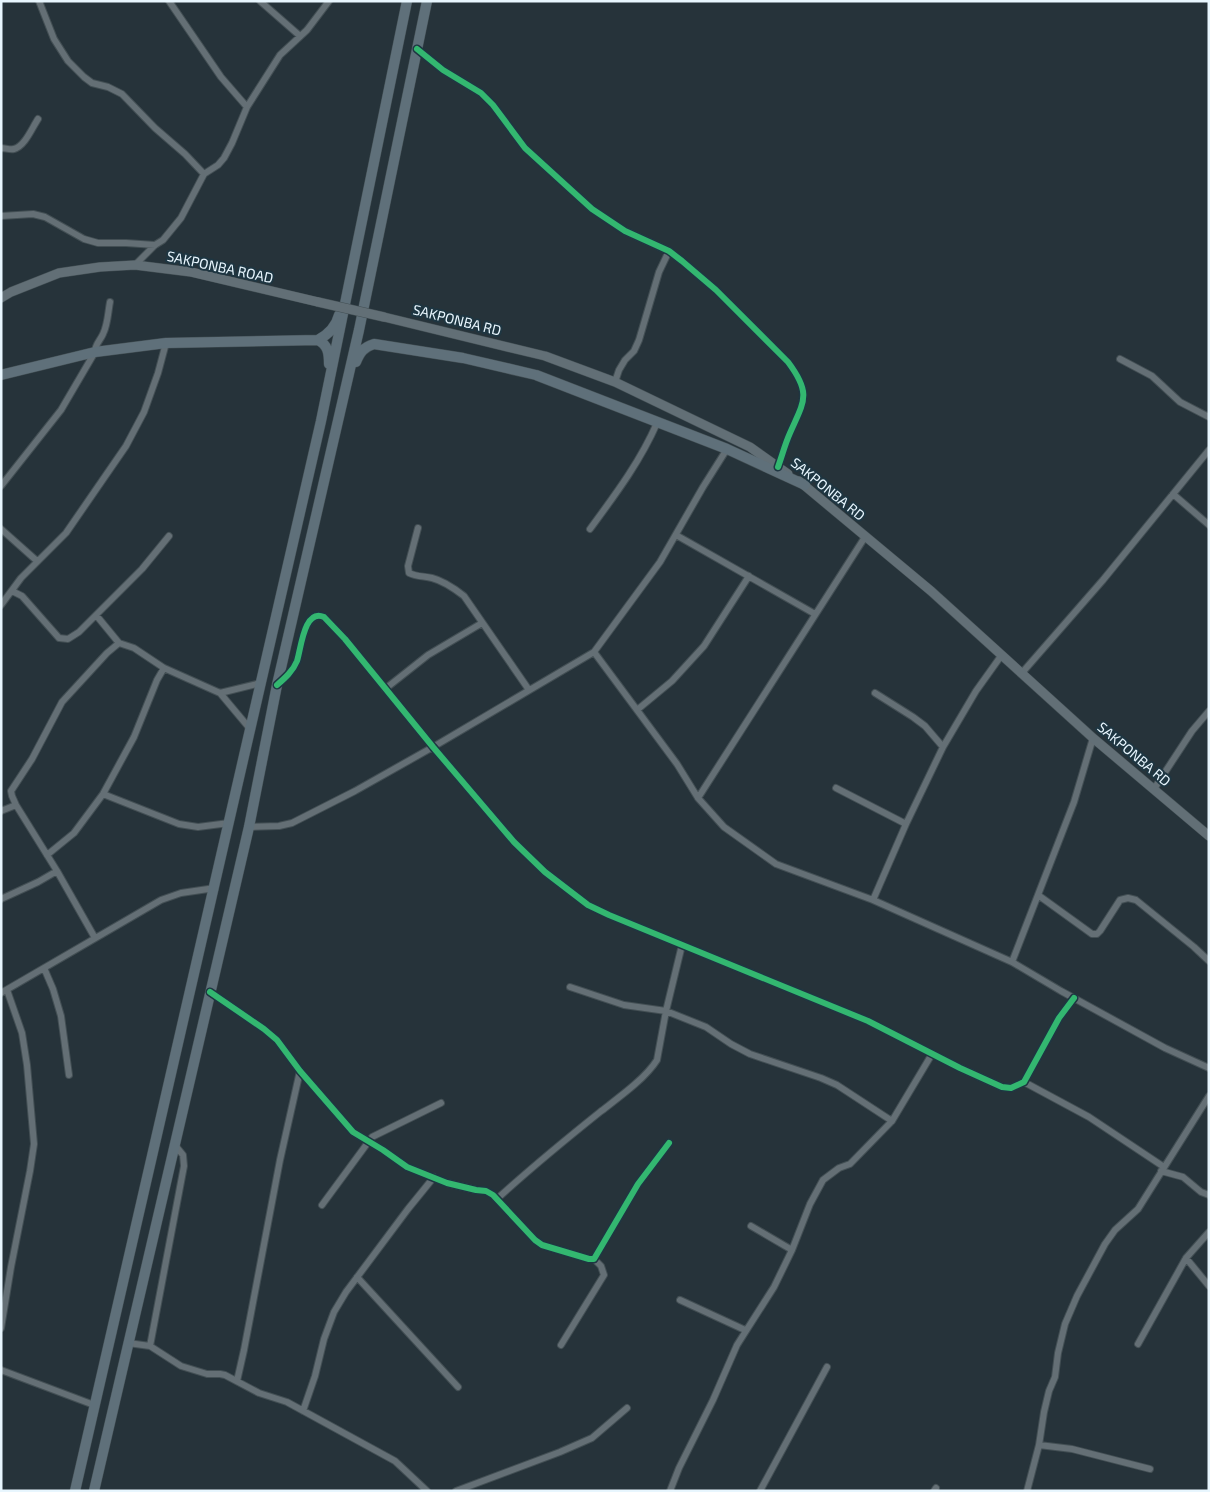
<svg xmlns="http://www.w3.org/2000/svg" width="1210" height="1492" font-family="'Exo 2',sans-serif">
<rect width="100%" height="100%" fill="#26333a"/>
<g fill="none" stroke-linecap="round" stroke-linejoin="round">
<g stroke="#434f54" stroke-width="8">
<path id="minor" d="M 39,1 L 54,39 L 68,61 L 84,77 L 92,83 L 108,87 L 122,94 L 155,128 L 185,154 L 204,174
M 169,1 L 221,77 L 247,107
M 260,1 L 300,36
M 417,49 L 443,70 L 481,93 L 493,105 L 525,148 L 592,209 L 625,231 L 669,251 L 682,261 L 716,290 L 788,362 C 812,394 804,401 790,433 C 785,444 782,456 778,467
M 1,148 C 5,148 10,150 14,149 C 25,146 32,128 38,119
M 1,216 L 33,214 L 45,217 L 84,239 L 98,243 L 126,243 L 155,245
M 135,265 L 155,245 L 163,240 L 181,218 L 204,174 L 218,165 L 224,158 L 232,143 L 247,107 L 280,55 L 307,30 L 329,1
M 1120,359 L 1152,376 L 1180,402 L 1209,417
M 615,382 L 619,370 L 625,360 L 634,351 L 639,340 L 659,272 L 669,251
M 1,486 L 61,410 L 95,352 C 95,344 100,341 103,334 C 108,324 108,312 110,302
M 1173,494 L 1209,525
M 418,528 L 408,566 L 409,573 C 417,577 424,576 432,578 C 444,581 455,589 464,596 L 529,690
M 1,529 L 37,561
M 590,529 C 615,495 640,462 657,423
M 676,535 L 815,614
M 12,591 L 22,596 L 59,638 L 68,639 L 79,632 L 142,569 L 169,536
M 1,605 L 21,578 L 66,533 L 126,446 L 144,412 L 158,373 L 166,343
M 96,615 L 119,643
M 594,652 L 677,764 L 698,798 L 724,827 L 776,864 L 873,900 L 1012,962 L 1061,991 L 1165,1048 L 1209,1068
M 1021,674 L 1103,580 L 1209,450
M 278,684 C 286,677 292,672 296,663 C 301,651 304,608 324,617 L 345,639 L 433,747 L 514,842 L 545,872 L 588,905 L 609,915 L 868,1021 L 960,1068 L 1002,1087 L 1011,1088 L 1024,1082 L 1059,1018 L 1074,998
M 385,689 L 428,655 L 482,623
M 220,693 L 261,683
M 875,693 L 913,717 L 925,726 L 943,747
M 637,710 L 672,681 L 704,646 L 749,576
M 836,788 L 906,824
M 1154,789 L 1192,731 L 1209,711
M 103,794 L 179,824 L 198,827 L 229,823
M 698,798 L 865,537
M 1,811 L 16,805
M 249,827 L 279,826 L 292,823 L 355,791 L 433,747 L 594,652 L 660,562 L 703,487 L 727,449
M 47,855 L 74,833 L 103,794 L 134,737 L 157,680 L 164,668
M 57,871 L 95,938
M 1038,895 L 1092,934 L 1097,934 L 1100,931 L 1120,900 L 1128,898 L 1136,900 L 1194,947 L 1209,961
M 1,899 L 38,882 L 57,871 L 16,805 L 12,796 L 11,791 L 32,759 L 62,702 L 107,653 L 119,643 L 134,648 L 164,668 L 220,693 L 251,730
M 873,900 L 906,824 L 943,747 L 976,691 L 1001,656
M 1012,962 L 1074,802 L 1093,738
M 44,968 L 53,989 L 61,1016 L 69,1075
M 570,987 L 624,1005 L 666,1011 L 706,1027 L 731,1044 L 750,1054 L 821,1078 L 837,1085 L 892,1121
M 210,992 L 264,1029 L 277,1040 L 300,1071 L 353,1132 L 383,1150 L 407,1167 L 447,1183 L 476,1190 L 486,1191 L 493,1195 L 535,1240 L 542,1245 L 589,1259 L 594,1259 L 638,1184 L 669,1143
M 1,993 L 161,900 L 181,893 L 215,888
M 1024,1082 L 1089,1117 L 1164,1167
M 1161,1171 L 1183,1177 L 1201,1192 L 1209,1195
M 498,1198 C 531,1168 565,1140 600,1112 C 618,1098 645,1079 657,1060 L 666,1011 L 682,945
M 322,1205 L 372,1137 L 441,1103
M 751,1226 L 792,1250
M 1186,1258 L 1209,1286
M 357,1277 L 458,1387
M 680,1300 L 745,1330
M 1,1328 L 11,1267 L 30,1171 L 34,1144 L 27,1065 L 22,1033 L 7,990
M 128,1343 L 150,1346 L 181,1366 L 207,1374 L 220,1374 L 225,1375 L 259,1393 L 287,1402 L 395,1461 L 427,1491
M 1138,1344 L 1186,1258 L 1209,1232
M 561,1345 L 604,1275 L 601,1266 L 594,1259
M 150,1346 L 184,1166 L 183,1155 L 174,1144
M 1,1370 L 94,1405
M 237,1381 L 244,1350 L 280,1160 L 300,1071
M 303,1411 L 315,1376 L 324,1339 L 334,1312 L 346,1292 L 408,1209 L 434,1177
M 1039,1445 L 1072,1449 L 1150,1469
M 456,1491 L 560,1452 L 592,1438 L 627,1408
M 670,1491 L 679,1468 L 713,1400 L 737,1345 L 774,1287 L 792,1250 L 810,1204 L 823,1180 L 839,1168 L 850,1164 L 892,1121 L 932,1054
M 760,1491 L 827,1367
M 934,1491 L 936,1488
M 1027,1491 L 1039,1445 L 1044,1412 L 1049,1391 L 1055,1377 L 1058,1353 L 1065,1324 L 1077,1296 L 1105,1244 L 1115,1230 L 1138,1209 L 1209,1096"/>
</g>
<g stroke="#434f54" stroke-width="10">
<path id="secondary" d="M 1,298 L 11,292 L 59,273 L 100,267 L 135,265 L 191,272 L 318,302
M 384,317 L 545,356 L 615,382 L 750,447 L 788,474
M 799,481 L 931,591 L 1093,738 L 1209,836"/>
</g>
<g stroke="#434f54" stroke-width="11">
<path id="trunk" d="M 318,340 C 328,345 329,353 329,364
M 356,362 C 360,352 364,347 374,344 L 463,358 L 536,375 L 727,449 L 805,485
M 1,375 L 95,352 L 166,343 L 318,340 C 329,334 336,327 339,315
M 75,1491 L 321,421 L 407,1
M 94,1491 L 249,827 L 277,685 L 359,330 L 427,1"/>
</g>
<use href="#minor" stroke="#646f75" stroke-width="6"/>
<use href="#secondary" stroke="#626f76" stroke-width="9"/>
<use href="#trunk" stroke="#5f707a" stroke-width="10"/>
<g stroke="#434f54" stroke-width="10" stroke-linecap="butt">
<path id="secondary-bridge" d="M 318,302 L 384,317"/>
</g>
<use href="#secondary-bridge" stroke="#626f76" stroke-width="9"/>
<g stroke="#1e3642" stroke-width="9">
<path id="cycleway" d="M 417,49 L 443,70 L 481,93 L 493,105 L 525,148 L 592,209 L 625,231 L 669,251 L 682,261 L 716,290 L 788,362 C 812,394 804,401 790,433 C 785,444 782,456 778,467
M 277,685 C 285,678 293,671 297,661 C 301,649 304,608 324,617 L 345,639 L 433,747 L 514,842 L 545,872 L 588,905 L 609,915 L 868,1021 L 960,1068 L 1002,1087 L 1011,1088 L 1024,1082 L 1059,1018 L 1074,998
M 210,992 L 264,1029 L 277,1040 L 300,1071 L 353,1132 L 383,1150 L 407,1167 L 447,1183 L 476,1190 L 486,1191 L 493,1195 L 535,1240 L 542,1245 L 589,1259 L 594,1259 L 638,1184 L 669,1143"/>
</g>
<use href="#cycleway" stroke="#33b770" stroke-width="6"/>
</g>
<g text-anchor="middle" stroke-width="4" stroke-linejoin="round" paint-order="stroke">
<g font-size="14" fill="#e8f6fe" stroke="#1e3642">
<text transform="translate(220 267) rotate(12)" y="5">SAKPONBA ROAD</text>
<text transform="translate(457 320) rotate(14)" y="5">SAKPONBA RD</text>
<text transform="translate(828 489) rotate(39)" y="5">SAKPONBA RD</text>
<text transform="translate(1134 754) rotate(40)" y="5">SAKPONBA RD</text>
</g>
</g>
<rect width="1210" height="1492" fill="none" stroke="#e8f6fe" stroke-width="5"/>
</svg>
